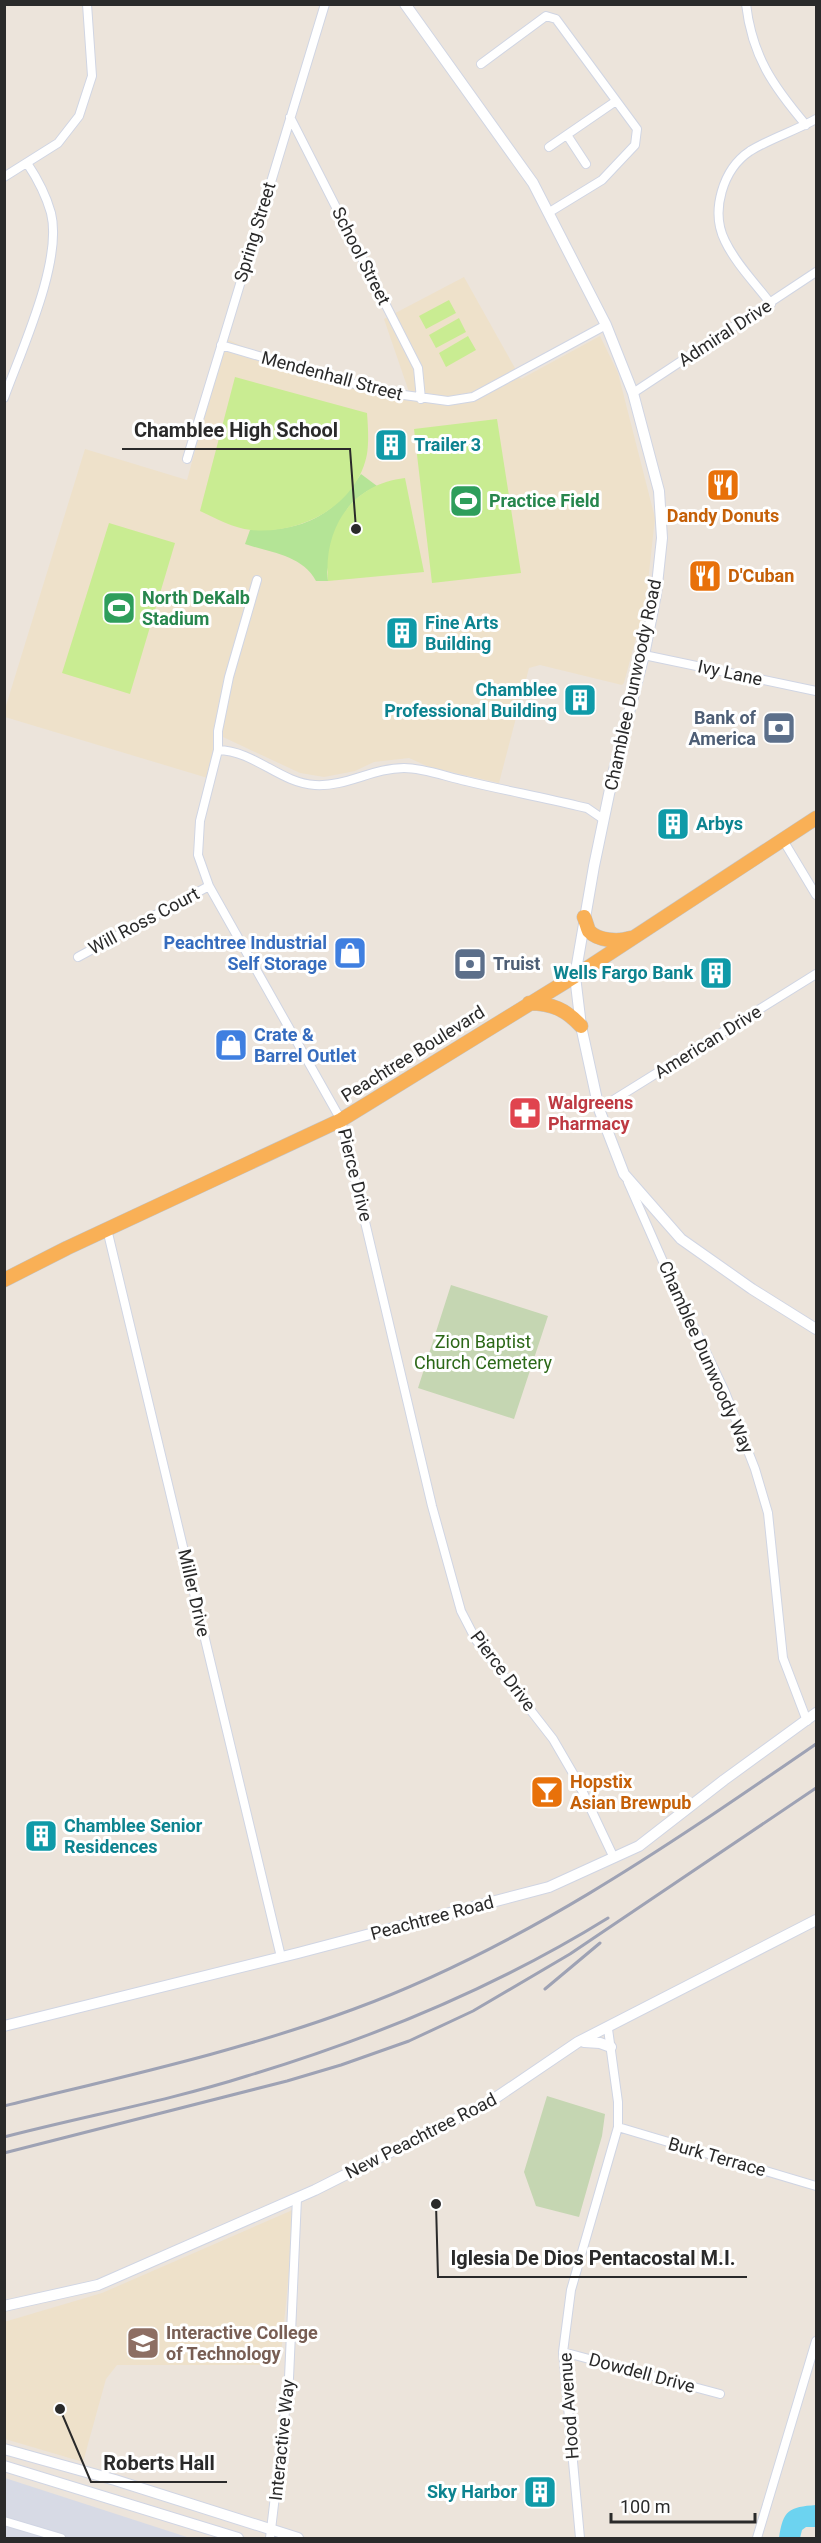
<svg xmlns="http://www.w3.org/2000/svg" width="821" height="2543" font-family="Roboto,sans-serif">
<rect width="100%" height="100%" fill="#ece4db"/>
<path fill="#eee1ca" d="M 464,277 L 521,379 L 600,336 L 618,373 L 655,518 L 646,600 L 624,683 L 622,685 L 540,665 L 529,668 L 499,783 L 429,767 L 409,758 L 374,762 L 355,771 L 324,777 L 300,773 L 223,737 L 211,779 L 5,717 L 5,709 L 85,449 L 187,480 L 226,339 L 265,356 L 380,389 L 409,392 L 384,319 Z
M 295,2209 L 280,2365 L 117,2365 L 106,2379 L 83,2462 L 5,2439 L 4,2322 L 102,2293 Z"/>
<path fill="#d7dae5" d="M 5,2478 L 190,2538 L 5,2538 Z"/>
<path fill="#b4e496" d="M 361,474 L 377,486 C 336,505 337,532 327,572 L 328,581 L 316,581 C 302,555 271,553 245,544 L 250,530 C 302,531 331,518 361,474 Z"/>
<path fill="#c5d6b2" d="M 451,1285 L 548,1316 L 514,1419 L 418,1388 Z
M 547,2096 L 605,2114 L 602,2136 L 579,2217 L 536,2206 L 524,2172 Z"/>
<path fill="#c9ec92" d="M 449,300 L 456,313 L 426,329 L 419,316 Z
M 459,318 L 466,332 L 436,348 L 429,335 Z
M 468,336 L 476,350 L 446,367 L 439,353 Z
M 235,377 L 367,413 C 368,427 369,440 367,454 C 357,506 300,535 251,530 C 233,528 217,519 200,511 Z
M 497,419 L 521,573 L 432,583 L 414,429 Z
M 405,478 L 424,572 L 328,581 C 323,528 352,484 405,478 Z
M 109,523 L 175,543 L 130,694 L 62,673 Z"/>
<path fill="#6cd3f0" d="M 816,2505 L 816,2527 L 806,2527 L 802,2530 L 800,2538 L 779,2538 C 783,2510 789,2507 816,2505 Z"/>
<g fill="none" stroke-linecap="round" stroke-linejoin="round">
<g stroke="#d0d5e3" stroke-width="10">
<path id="minor" d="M 746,4 C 752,56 773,86 806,125
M 481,64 L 546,16 L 556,19 L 637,129 L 635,145 L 602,180 L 548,213
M 290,117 L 418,368 L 421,399
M 567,135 L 586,164
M 549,147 L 616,101
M 4,177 L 58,143 L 79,116 L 92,76 L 87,4
M 771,304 C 756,284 736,264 725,241 C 710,211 723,169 750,151 C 771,138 795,131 816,119
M 221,345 L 382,392 L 448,401 L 473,397 L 606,325
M 633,393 L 816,272
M 4,398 C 21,351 63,261 51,213 C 46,195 37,178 27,163
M 187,459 L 325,4
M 257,580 L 229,677 L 218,731 L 218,750 L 200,821 L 198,855 L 209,886 L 341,1120 L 432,1506 L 461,1611 L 476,1640 L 553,1739 L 578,1782 L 614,1858
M 644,655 L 816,691
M 218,750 C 255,751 280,783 315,785 C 346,787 373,768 404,768 C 424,768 447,777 466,781 C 503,790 541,797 578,806 L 587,808 L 603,819
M 783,840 L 816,895
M 78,957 L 209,886
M 599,1109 L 816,974
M 628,1182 L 665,1266 L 725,1392 L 755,1469 L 768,1513 L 783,1658 L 807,1721
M 107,1229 L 281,1957
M 618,2127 L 816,2186
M 563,2352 L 720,2394
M 4,2521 L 61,2538
M 270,2538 L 289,2378 L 297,2198
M 580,2538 L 563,2352 L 571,2290 L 618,2127 L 618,2102 L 608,2029
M 757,2538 L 816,2341"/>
</g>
<g stroke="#d0d5e3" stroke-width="12">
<path id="tertiary" d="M 405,4 L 533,183 L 606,325 L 633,393 L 659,491 L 662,538 L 656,594 L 644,655 L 614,770 L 594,866 L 575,976 L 581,1026 L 599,1109 L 624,1174 L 681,1239 L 752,1289 L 816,1329
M 4,2026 L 298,1953 L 549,1887 L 639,1846 L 724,1780 L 816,1713
M 584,2042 L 600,2043 L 611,2047
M 4,2306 L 98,2285 L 315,2190 L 488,2103 L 578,2042 L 816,1920"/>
</g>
<g stroke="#d0d5e3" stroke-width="12">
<path id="secondary" d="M 4,2449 L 115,2480 L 298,2538
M 4,2466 L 238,2538"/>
</g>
<g stroke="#c3c3c3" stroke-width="15">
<path id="trunk" d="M 584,917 C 586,921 587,927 589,931 C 598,941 619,942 630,938
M 529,1003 C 553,1004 565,1009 581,1026
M 4,1280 L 67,1248 L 341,1120 L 575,976 L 816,818"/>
</g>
<use href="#minor" stroke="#fff" stroke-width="8"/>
<use href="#tertiary" stroke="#fff" stroke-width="10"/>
<use href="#secondary" stroke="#fff" stroke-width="10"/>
<use href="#trunk" stroke="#f9b056" stroke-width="14"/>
<path stroke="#9ea2b4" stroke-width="3" d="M 545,1989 L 600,1943
M 4,2106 C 121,2077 241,2051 354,2009 C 522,1947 669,1845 816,1744
M 4,2137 C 85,2116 168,2101 247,2076 C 373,2038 495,1988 608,1918
M 4,2153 L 287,2081 L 341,2065 L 409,2041 L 473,2011 L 570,1954 L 816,1788"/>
</g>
<defs>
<g id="building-square" transform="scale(1.725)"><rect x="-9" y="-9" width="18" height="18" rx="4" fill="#0f9aa8" stroke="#fff"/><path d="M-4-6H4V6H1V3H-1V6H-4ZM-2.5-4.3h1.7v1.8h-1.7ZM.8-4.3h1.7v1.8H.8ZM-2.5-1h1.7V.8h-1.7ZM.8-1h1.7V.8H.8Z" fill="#fff"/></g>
<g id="restaurant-square" transform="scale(1.725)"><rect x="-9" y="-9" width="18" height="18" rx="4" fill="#e8710a" stroke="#fff"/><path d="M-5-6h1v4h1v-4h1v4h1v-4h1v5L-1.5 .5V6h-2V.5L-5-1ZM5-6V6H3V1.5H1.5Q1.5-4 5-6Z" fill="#fff"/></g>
<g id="stadium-square" transform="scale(1.725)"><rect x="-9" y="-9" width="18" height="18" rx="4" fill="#2e9e5b" stroke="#fff"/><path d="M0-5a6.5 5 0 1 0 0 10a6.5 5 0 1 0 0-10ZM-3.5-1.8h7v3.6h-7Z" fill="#fff"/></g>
<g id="bank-square" transform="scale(1.725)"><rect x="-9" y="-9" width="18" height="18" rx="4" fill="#5c6f8a" stroke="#fff"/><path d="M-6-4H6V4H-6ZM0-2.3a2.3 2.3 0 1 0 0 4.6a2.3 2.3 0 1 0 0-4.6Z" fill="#fff"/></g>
<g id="shop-square" transform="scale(1.725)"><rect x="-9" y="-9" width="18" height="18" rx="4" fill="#3f7fe0" stroke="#fff"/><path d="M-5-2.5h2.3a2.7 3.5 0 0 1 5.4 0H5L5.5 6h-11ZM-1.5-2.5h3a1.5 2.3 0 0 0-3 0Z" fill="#fff"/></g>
<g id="pharmacy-square" transform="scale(1.725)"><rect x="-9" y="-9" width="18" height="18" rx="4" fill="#e0444e" stroke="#fff"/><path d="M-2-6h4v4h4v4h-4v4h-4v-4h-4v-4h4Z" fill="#fff"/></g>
<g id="bar-square" transform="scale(1.725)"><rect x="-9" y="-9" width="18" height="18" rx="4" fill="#e8710a" stroke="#fff"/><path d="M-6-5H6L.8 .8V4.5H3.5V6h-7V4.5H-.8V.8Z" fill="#fff"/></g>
<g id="university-square" transform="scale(1.725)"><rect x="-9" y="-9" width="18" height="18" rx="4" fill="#8d6e63" stroke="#fff"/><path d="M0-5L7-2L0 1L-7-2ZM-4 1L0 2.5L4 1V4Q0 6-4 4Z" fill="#fff"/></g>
</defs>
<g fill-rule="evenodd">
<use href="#building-square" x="391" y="445"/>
<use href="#restaurant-square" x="723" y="485"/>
<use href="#stadium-square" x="466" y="501"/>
<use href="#restaurant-square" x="705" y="576"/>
<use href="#stadium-square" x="119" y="608"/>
<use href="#building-square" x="402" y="633"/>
<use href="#building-square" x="580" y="700"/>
<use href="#bank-square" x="779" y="728"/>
<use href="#building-square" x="673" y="824"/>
<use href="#shop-square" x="350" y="953"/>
<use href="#bank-square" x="470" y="964"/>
<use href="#building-square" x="716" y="973"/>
<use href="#shop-square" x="231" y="1045"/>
<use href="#pharmacy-square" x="525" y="1113"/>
<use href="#bar-square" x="547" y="1792"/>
<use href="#building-square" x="41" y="1836"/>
<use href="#university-square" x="143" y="2343"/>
<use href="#building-square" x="540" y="2492"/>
</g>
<g text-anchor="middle" stroke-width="6" stroke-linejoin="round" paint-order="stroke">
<g font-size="18" fill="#2a2a2a" stroke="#fff">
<text transform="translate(255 232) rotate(-73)" y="6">Spring Street</text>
<text transform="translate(361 256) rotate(63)" y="6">School Street</text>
<text transform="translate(725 333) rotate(-33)" y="6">Admiral Drive</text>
<text transform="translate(332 376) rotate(15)" y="6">Mendenhall Street</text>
<text transform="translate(730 673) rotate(12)" y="6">Ivy Lane</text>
<text transform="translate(633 685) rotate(-78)" y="6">Chamblee Dunwoody Road</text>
<text transform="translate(144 921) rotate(-28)" y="6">Will Ross Court</text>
<text transform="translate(708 1042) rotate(-32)" y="6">American Drive</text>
<text transform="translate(413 1054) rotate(-32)" y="6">Peachtree Boulevard</text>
<text transform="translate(355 1175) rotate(76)" y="6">Pierce Drive</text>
<text transform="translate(706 1357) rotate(66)" y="6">Chamblee Dunwoody Way</text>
<text transform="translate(194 1593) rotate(77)" y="6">Miller Drive</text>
<text transform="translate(503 1671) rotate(53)" y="6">Pierce Drive</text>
<text transform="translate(432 1918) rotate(-15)" y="6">Peachtree Road</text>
<text transform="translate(421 2136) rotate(-27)" y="6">New Peachtree Road</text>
<text transform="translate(717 2157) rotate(16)" y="6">Burk Terrace</text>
<text transform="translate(642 2373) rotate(15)" y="6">Dowdell Drive</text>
<text transform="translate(569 2406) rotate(-94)" y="6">Hood Avenue</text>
<text transform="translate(282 2440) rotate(-84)" y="6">Interactive Way</text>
</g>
<g font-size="18" font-weight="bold" fill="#0d838f" stroke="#fff" text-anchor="start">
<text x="414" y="451">Trailer 3</text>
<text x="425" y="629">Fine Arts<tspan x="425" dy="21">Building</tspan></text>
<text x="557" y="696" text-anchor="end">Chamblee<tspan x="557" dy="21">Professional Building</tspan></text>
<text x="696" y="830">Arbys</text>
<text x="693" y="979" text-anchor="end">Wells Fargo Bank</text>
<text x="64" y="1832">Chamblee Senior<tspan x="64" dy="21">Residences</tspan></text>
<text x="517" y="2498" text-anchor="end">Sky Harbor</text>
</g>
<g font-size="18" font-weight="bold" fill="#27864d" stroke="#fff" text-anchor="start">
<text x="489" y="507">Practice Field</text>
<text x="142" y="604">North DeKalb<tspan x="142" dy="21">Stadium</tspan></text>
</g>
<g font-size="18" font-weight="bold" fill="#c56008" stroke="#fff" text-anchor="start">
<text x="723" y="522" text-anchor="middle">Dandy Donuts</text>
<text x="728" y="582">D'Cuban</text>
<text x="570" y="1788">Hopstix<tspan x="570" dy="21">Asian Brewpub</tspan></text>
</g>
<g font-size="18" font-weight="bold" fill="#4e5e75" stroke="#fff" text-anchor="end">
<text x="756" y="724">Bank of<tspan x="756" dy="21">America</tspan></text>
<text x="493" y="970" text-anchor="start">Truist</text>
</g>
<g font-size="18" font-weight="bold" fill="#366cbe" stroke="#fff" text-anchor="end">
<text x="327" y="949">Peachtree Industrial<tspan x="327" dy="21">Self Storage</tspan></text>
<text x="254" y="1041" text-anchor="start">Crate &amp;<tspan x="254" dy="21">Barrel Outlet</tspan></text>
</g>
<g font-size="18" font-weight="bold" fill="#be3a42" stroke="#fff" text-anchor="start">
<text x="548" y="1109">Walgreens<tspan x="548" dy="21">Pharmacy</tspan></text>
</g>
<g font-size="18" fill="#2c6818" stroke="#fff">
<text x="483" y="1348">Zion Baptist<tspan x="483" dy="21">Church Cemetery</tspan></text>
</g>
<g font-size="18" font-weight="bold" fill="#785e54" stroke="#fff" text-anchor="start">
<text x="166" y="2339">Interactive College<tspan x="166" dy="21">of Technology</tspan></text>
</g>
</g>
<path fill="none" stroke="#2a2a2a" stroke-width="2" d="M356 529L350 449H122M436 2204L438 2277H747M60 2409L91 2482H227"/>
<g fill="#2a2a2a" stroke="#fff" stroke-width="2">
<circle cx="356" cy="529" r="6"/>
<circle cx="436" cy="2204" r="6"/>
<circle cx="60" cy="2409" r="6"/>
</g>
<g font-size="20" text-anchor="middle" font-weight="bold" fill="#2a2a2a" stroke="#fff" stroke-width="6" stroke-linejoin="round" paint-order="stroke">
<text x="236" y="437">Chamblee High School</text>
<text x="593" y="2265">Iglesia De Dios Pentacostal M.I.</text>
<text x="159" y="2470">Roberts Hall</text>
</g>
<rect width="821" height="2543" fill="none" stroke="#2a2a2a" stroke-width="12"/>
<path d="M611 2513v9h144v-9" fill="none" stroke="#2a2a2a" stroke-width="3"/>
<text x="620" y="2513" font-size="18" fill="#2a2a2a" stroke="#ffffff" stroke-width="4.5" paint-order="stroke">100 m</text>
</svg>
